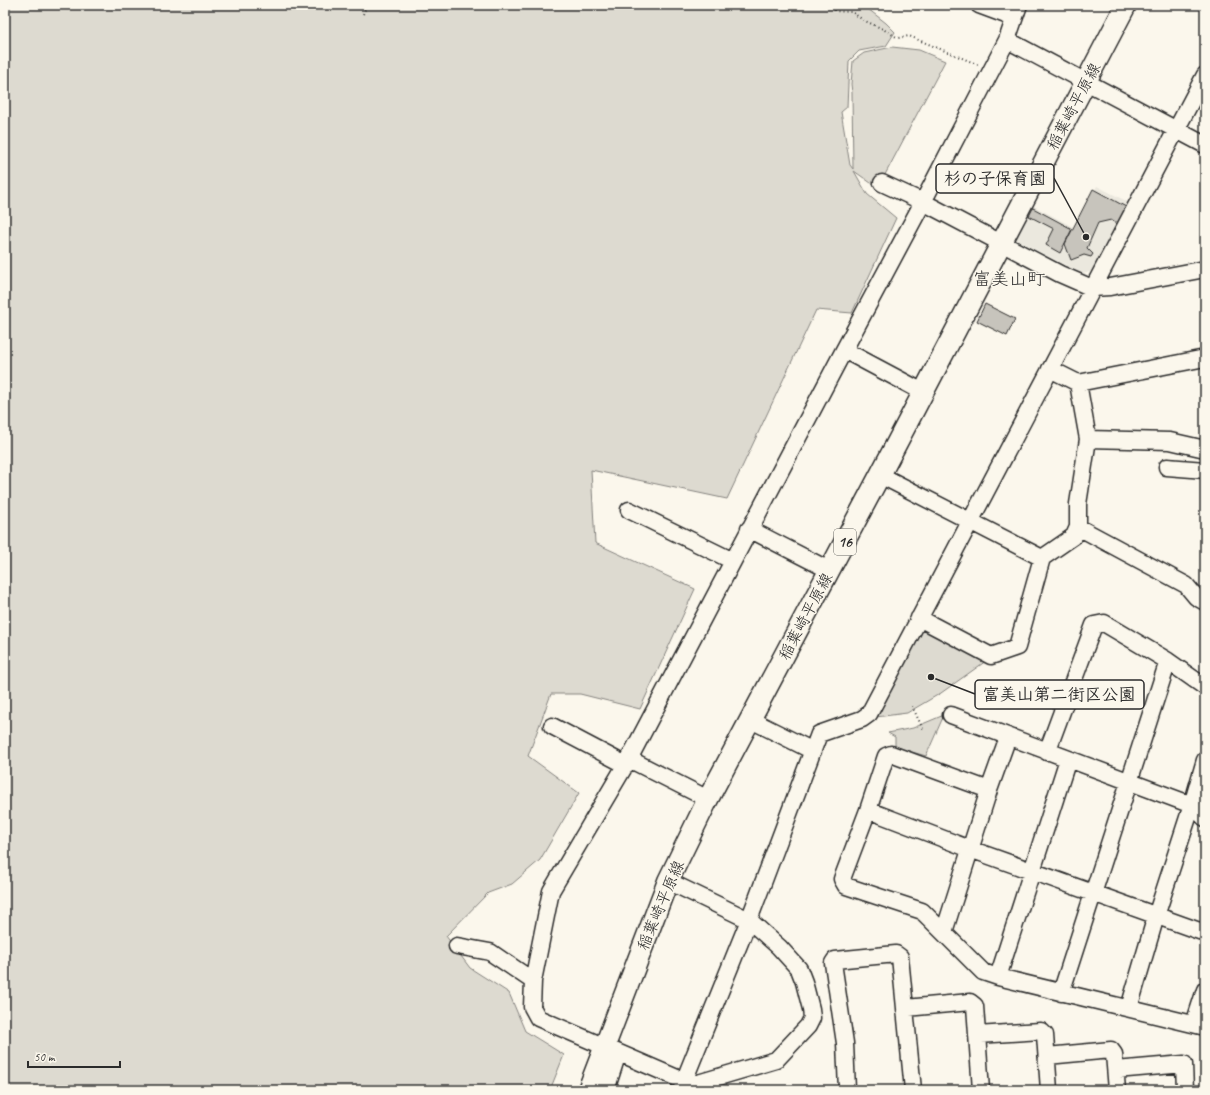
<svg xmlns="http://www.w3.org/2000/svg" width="1210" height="1095" font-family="Caveat,'Klee One',sans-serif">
<rect width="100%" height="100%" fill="#fbf7ec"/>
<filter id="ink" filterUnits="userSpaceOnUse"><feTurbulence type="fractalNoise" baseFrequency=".025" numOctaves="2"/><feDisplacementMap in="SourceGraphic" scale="8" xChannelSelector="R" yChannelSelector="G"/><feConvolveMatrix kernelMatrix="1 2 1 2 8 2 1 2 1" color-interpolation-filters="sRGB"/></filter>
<g filter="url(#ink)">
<path fill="#ebe8de" d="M 1097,186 L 1130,203 L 1096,270 L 1083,274 L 1016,240 L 1032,205 L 1075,228 Z"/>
<path fill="#dddad0" stroke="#84827e" d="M 5,5 L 863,5 L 886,23 L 895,32 L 886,46 L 859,51 L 849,61 L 847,107 L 841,112 L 850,165 L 853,169 L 852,93 L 851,84 L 853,61 L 864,53 L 892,47 L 919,50 L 945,61 L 878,188 L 854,171 L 867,194 L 896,218 L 852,313 L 816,310 L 727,499 L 591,470 L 595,543 L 695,589 L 640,709 L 580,694 L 551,694 L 528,756 L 579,793 L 540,860 L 512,884 L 488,893 L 446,936 L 470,968 L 509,993 L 525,1031 L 564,1055 L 550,1090 L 5,1090 Z
M 923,629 L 986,661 L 941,693 L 907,713 L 876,717 Z
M 944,715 L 926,756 L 895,747 L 895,737 L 888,733 L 913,728 Z"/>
<path fill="#c7c4bc" stroke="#2b2b2b" d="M 1093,189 L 1126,207 L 1117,224 L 1111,220 L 1098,223 L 1087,248 L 1093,254 L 1091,257 L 1084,255 L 1071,260 L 1065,244 Z
M 1033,208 L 1072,229 L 1060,253 L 1046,245 L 1054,229 L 1029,216 Z
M 985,304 L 1015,319 L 1007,336 L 977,321 Z"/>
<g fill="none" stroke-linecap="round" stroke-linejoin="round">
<g stroke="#2b2b2b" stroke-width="19">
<path id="minor" d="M 979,5 L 1014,18
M 1007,40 L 1205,145
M 882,183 L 923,202 L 1060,274 L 1092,288 L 1110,287 L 1205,269
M 844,350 L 923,392
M 1050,369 L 1078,383 L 1205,358
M 1078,383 L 1088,439 L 1078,504 L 1078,527 L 1186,585 L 1196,597 L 1205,602
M 1088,439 L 1170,441 L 1205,449
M 1167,467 L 1205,470
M 880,475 L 1042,558 L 1074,536 L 1078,527
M 629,510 L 733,561
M 749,529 L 829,570
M 919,618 L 991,656 L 1017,647 L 1042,558
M 951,715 L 1192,805 L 1205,818
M 751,720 L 813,751
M 552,726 L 626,765
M 1047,752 L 1094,625 L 1104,623 L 1168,661 L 1205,687
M 629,759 L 708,799
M 989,790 L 891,754 L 886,756 L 868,810 L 842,879 L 846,886 L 922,911 L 983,972 L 998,977 L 1205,1027
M 868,810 L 970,849 L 1205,933
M 668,881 L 749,920 L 779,947 L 799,969 L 804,982 L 811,1009 L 812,1018 L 808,1026 L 776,1060 L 698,1083 L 684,1081 L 538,1018 L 532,1007 L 533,981 L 551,891 L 629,759 L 844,350 L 923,202 L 1007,40 L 1019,5
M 944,932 L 989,790 L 1008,737
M 457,946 L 490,952 L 533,981
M 998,977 L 1068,759
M 1061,993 L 1168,661
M 906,1008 L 970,1002 L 975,1006 L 981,1090
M 1129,1008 L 1156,916 L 1192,805 L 1205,760
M 1194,1024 L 1205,990
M 977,1035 L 1041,1031 L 1045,1035 L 1049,1090
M 1047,1056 L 1111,1050 L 1114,1054 L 1117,1090
M 1116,1070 L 1184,1064 L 1185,1090
M 606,1090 L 618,1053
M 682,1090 L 684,1081 L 749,920 L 819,734 L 862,719 L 869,714 L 1205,75
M 847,1090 L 845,1043 L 833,963 L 835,960 L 896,954 L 900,957 L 913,1090"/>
</g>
<g stroke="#2b2b2b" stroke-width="23">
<path id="major" d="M 588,1090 L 668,881 L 708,799 L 880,475 L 1126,5"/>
</g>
<path stroke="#2b2b2b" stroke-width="2" stroke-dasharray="1 3" stroke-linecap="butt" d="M 828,5 L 832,7 L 835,11 L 852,12 L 863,20 L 883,29 L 898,38 L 909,36 L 979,65
M 363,14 L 367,5
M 912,706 L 923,729"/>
<use href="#minor" stroke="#fbf7ec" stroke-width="16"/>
<use href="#major" stroke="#fbf7ec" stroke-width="20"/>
</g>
</g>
<g text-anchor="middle" stroke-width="3" stroke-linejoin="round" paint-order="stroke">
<rect fill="#fbf7ec" stroke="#696865" stroke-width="1" x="834" y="529" width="22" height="26" rx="3"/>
<g font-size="15" font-weight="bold" fill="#2b2b2b">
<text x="845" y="547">16</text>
</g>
<g font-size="16" fill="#2b2b2b" stroke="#fbf7ec">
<text transform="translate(1073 106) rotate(-62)" y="6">稲葉崎平原線</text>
<text transform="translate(805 616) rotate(-62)" y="6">稲葉崎平原線</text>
<text transform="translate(660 905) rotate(-67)" y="6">稲葉崎平原線</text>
</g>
<g font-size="18" fill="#2b2b2b" stroke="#fbf7ec">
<text x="1009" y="285">富美山町</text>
</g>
</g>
<path fill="none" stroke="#2b2b2b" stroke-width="1.5" d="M1086 237L1054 178M931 677L975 694"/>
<g fill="#2b2b2b" stroke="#fbf7ec" stroke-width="1.5">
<circle cx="1086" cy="237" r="4"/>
<circle cx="931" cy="677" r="4"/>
</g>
<g fill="#fbf7ec" stroke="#2b2b2b" stroke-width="1.5">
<rect x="936" y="164" width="118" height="29" rx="4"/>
<rect x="975" y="680" width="169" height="29" rx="4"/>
</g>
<g font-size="17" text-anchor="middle" font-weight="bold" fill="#2b2b2b">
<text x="995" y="184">杉の子保育園</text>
<text x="1059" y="700">富美山第二街区公園</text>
</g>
<rect width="1210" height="1095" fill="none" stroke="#fbf7ec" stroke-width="20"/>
<rect x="10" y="10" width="1190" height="1075" fill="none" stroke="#2b2b2b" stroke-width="1.5" filter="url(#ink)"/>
<path d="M28 1061v6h92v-6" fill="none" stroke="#2b2b2b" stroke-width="2"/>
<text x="34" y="1061" font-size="12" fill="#2b2b2b" stroke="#fbf7ec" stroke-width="3" paint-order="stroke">50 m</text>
</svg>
